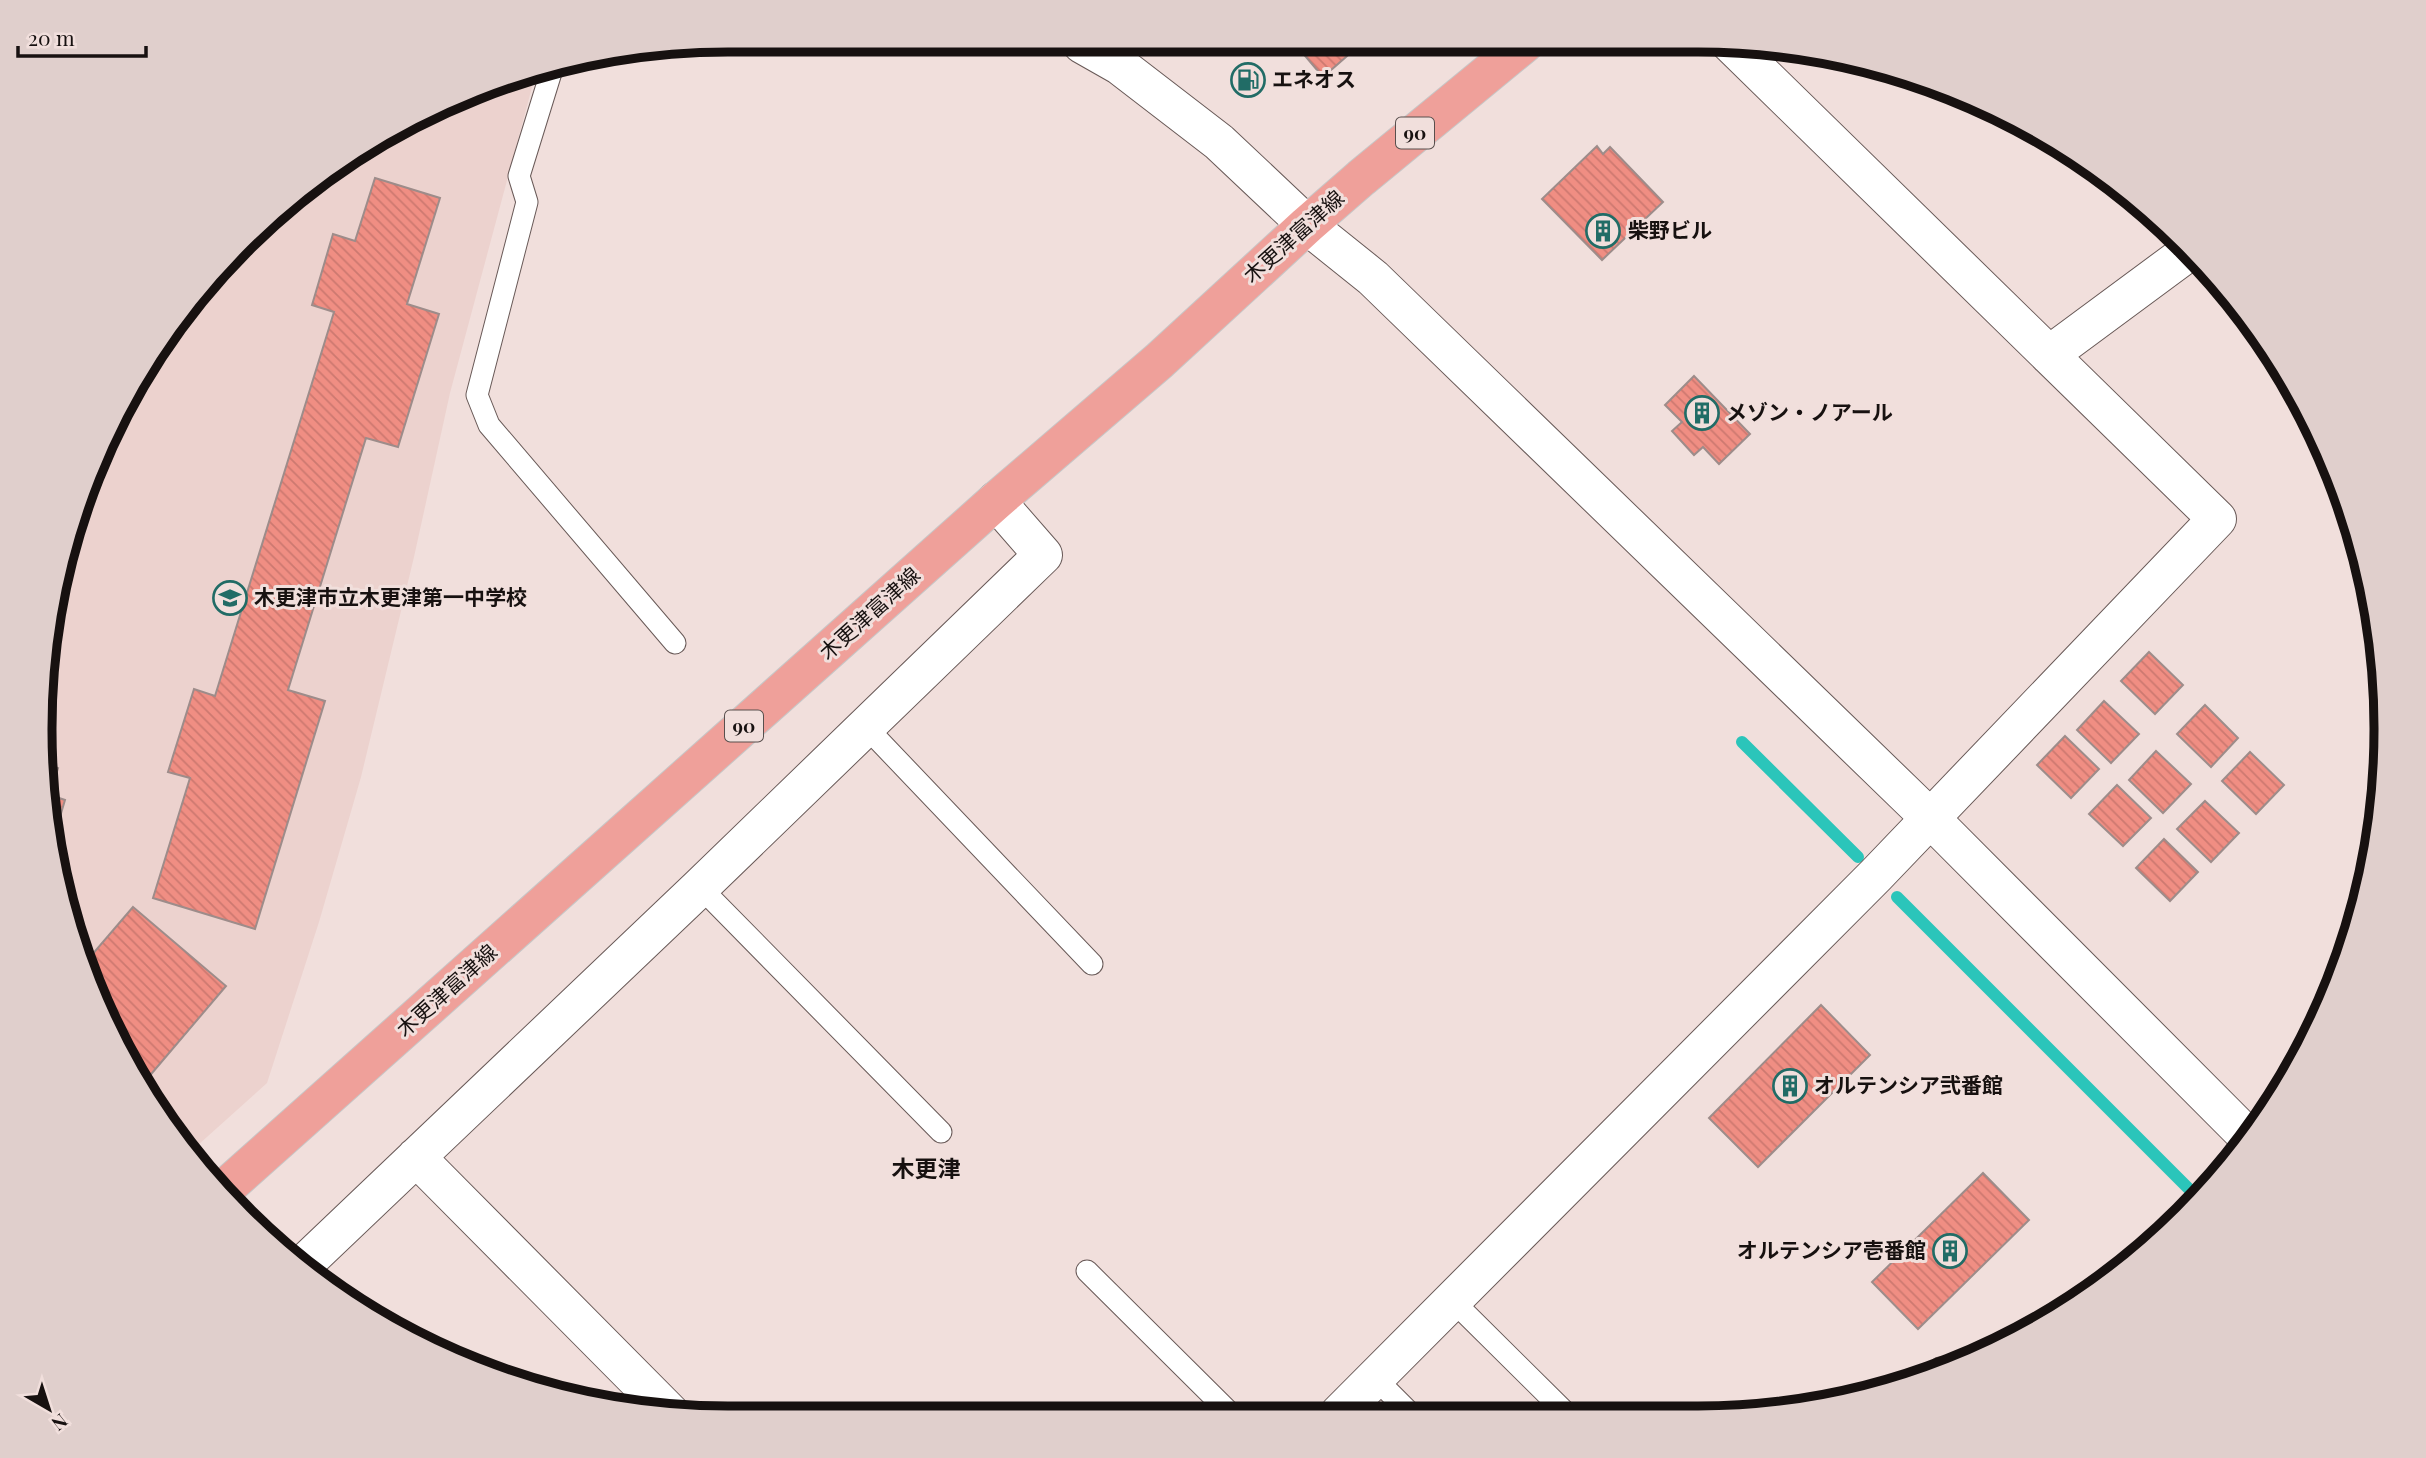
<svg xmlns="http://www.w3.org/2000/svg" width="2426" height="1458" font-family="'Playfair Display','Noto Sans JP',serif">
<defs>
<pattern id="building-back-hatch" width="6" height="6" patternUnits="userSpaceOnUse" patternTransform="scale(1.75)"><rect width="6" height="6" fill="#f08e83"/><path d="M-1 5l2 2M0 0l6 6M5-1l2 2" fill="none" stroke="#cd7970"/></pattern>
</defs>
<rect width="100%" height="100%" fill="#f1dfdc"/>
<path fill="#ecd2ce" d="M 532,71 L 535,76 L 450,393 L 414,557 L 361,777 L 319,922 L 267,1083 L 188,1154 L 132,1073 L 77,951 L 53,863 L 40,729 L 46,639 L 77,508 L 157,346 L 242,242 L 310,182 L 424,111 L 508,77 Z"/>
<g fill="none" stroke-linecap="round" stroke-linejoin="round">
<path stroke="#2bc5ba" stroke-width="12" d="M 1742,742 L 1858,857
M 1897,897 L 2196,1196"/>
</g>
<path fill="url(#building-back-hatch)" stroke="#9d8c8a" stroke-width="2" d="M 1362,43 L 1323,77 L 1295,44 Z
M 1597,146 L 1603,154 L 1610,147 L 1663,202 L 1602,260 L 1542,199 Z
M 375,178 L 440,198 L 407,304 L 439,314 L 398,447 L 366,438 L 288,690 L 325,701 L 255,929 L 153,898 L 190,778 L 168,772 L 194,689 L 215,696 L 334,312 L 312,305 L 333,234 L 355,241 Z
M 1694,376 L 1750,434 L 1719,464 L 1703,447 L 1694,455 L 1672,431 L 1682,422 L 1665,405 Z
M 2149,652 L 2183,685 L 2155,714 L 2121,681 Z
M 2104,701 L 2139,734 L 2111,763 L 2077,730 Z
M 2205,705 L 2238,738 L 2211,767 L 2177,734 Z
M 2065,736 L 2099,769 L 2071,798 L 2037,765 Z
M 2156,751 L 2191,784 L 2163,813 L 2129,780 Z
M 2250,752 L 2284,785 L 2256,814 L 2222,781 Z
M 44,763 L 58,768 L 50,795 L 65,800 L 52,844 Z
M 2117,785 L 2151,818 L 2123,846 L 2089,814 Z
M 2205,801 L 2239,833 L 2211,862 L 2177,829 Z
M 2164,839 L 2198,872 L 2170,901 L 2136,868 Z
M 133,907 L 226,986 L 141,1086 L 132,1073 L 81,960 L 85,963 Z
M 1821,1005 L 1870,1055 L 1758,1167 L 1709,1118 Z
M 1983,1173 L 2029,1220 L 1918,1329 L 1872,1282 Z"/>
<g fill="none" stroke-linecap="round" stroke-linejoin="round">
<g stroke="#685957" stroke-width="23">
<path id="lane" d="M 553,66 L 519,176 L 527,202 L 477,395 L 489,425 L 675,643
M 866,727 L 1092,964
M 700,887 L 941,1132
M 1087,1271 L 1231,1414
M 1452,1300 L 1566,1413
M 1940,1368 L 1942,1370
M 1375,1378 L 1410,1413"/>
</g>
<g stroke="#685957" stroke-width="40">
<path id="street" d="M 2049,355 L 2191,250
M 416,1157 L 671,1414
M 302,1266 L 700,887 L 1043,555 L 996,501
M 1339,1414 L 1876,875 L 2217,519 L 1729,42"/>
</g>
<g stroke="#685957" stroke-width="40">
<path id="secondary" d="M 1082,44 L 1119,65 L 1219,142 L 1307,225 L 1373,278 L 1930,818 L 2248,1137"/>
</g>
<g stroke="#c7c6c6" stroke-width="40">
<path id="primary" d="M 221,1192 L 996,501 L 1159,361 L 1307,225 L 1361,178 L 1525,43"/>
</g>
<use href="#lane" stroke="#fff" stroke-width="21"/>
<use href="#street" stroke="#fff" stroke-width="38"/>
<use href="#secondary" stroke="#fff" stroke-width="38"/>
<use href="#primary" stroke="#efa09a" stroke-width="38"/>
</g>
<defs>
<g id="fuel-ring" transform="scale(1.75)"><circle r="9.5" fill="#f1dfdc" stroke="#216c66" stroke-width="1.5"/><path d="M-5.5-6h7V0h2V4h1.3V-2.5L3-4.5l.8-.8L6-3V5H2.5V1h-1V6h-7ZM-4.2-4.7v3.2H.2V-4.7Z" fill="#216c66"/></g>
<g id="building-ring" transform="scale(1.75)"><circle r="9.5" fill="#f1dfdc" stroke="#216c66" stroke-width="1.5"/><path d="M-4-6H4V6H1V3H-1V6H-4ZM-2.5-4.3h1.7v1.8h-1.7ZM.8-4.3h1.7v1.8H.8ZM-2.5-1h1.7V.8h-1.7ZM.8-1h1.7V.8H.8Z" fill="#216c66"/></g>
<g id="school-ring" transform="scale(1.75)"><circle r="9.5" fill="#f1dfdc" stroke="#216c66" stroke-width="1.5"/><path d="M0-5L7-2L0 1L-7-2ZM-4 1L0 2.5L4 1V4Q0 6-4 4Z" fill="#216c66"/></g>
</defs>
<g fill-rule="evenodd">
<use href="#fuel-ring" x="1248" y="80"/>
<use href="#building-ring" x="1603" y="231"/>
<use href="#building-ring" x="1702" y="413"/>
<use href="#school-ring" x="230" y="598"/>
<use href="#building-ring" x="1790" y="1086"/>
<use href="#building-ring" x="1950" y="1251"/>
</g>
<g text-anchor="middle" stroke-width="6" stroke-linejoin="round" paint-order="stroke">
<g fill="#f1dfdc" stroke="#584f4d" stroke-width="2">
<rect x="1396" y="117.5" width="38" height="31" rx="5"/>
<rect x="725" y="710.5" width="38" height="31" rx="5"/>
</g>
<g font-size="19" font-weight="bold" fill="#171110">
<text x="1415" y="140">90</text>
<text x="744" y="733">90</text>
</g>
<g font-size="21" font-weight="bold" fill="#171110" stroke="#f1dfdc" text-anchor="start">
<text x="1272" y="87">エネオス</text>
<text x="1628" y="238">柴野ビル</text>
<text x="1726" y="420">メゾン・ノアール</text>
<text x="254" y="605">木更津市立木更津第一中学校</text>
<text x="1814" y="1093">オルテンシア弐番館</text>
<text x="1926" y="1258" text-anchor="end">オルテンシア壱番館</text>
</g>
<g font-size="21" fill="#171110" stroke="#f1dfdc">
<text transform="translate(1294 237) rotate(-42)" y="7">木更津富津線</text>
<text transform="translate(870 614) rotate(-42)" y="7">木更津富津線</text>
<text transform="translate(447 991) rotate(-42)" y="7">木更津富津線</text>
</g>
<g font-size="23" font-weight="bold" fill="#171110" stroke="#f1dfdc">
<text x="926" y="1177">木更津</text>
</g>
</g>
<path d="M0 0H2426V1458H0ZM728 52H1698A676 676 0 0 1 2374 728V730A676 676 0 0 1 1698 1406H728A676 676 0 0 1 52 730V728A676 676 0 0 1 728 52Z" fill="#e0cfcc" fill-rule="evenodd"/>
<path fill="none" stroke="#171110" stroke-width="9" d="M728 52H1698A676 676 0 0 1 2374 728V730A676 676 0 0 1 1698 1406H728A676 676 0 0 1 52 730V728A676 676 0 0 1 728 52Z"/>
<g transform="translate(49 1409) rotate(141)" stroke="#f1dfdc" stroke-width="5" paint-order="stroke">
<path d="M0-5L12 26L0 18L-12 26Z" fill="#171110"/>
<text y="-10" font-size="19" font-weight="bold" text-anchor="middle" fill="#171110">N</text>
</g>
<path d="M18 46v10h128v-10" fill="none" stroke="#171110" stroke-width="3.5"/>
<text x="28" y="46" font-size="21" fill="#171110" stroke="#f1dfdc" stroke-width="5" paint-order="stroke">20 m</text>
</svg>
